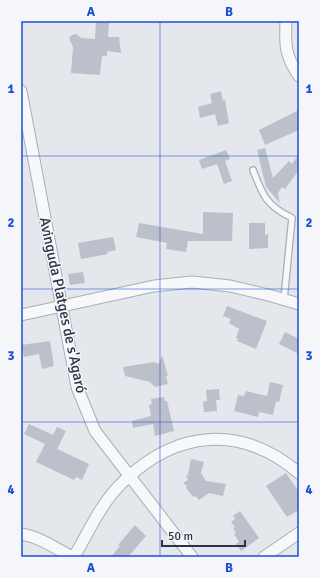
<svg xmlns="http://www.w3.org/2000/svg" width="320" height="578" font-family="Signika,sans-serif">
<rect width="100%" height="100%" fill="#e4e7ec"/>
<path fill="#bbc0ca" d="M 96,22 L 109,23 L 108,37 L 119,37 L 121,53 L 107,51 L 107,56 L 102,56 L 100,75 L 71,73 L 73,47 L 69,38 L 72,35 L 76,34 L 81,38 L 95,39 Z
M 221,91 L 223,101 L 225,100 L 229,123 L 218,126 L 215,114 L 200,118 L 198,107 L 212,103 L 210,94 Z
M 299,110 L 299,130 L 265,145 L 259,130 Z
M 265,148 L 273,178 L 289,161 L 292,164 L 299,154 L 299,170 L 285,189 L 282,187 L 278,193 L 280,203 L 266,187 L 257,150 Z
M 226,150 L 230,159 L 225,161 L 232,181 L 224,184 L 217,164 L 202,169 L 199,160 Z
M 203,212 L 233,213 L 232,241 L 188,241 L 186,252 L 166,249 L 167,243 L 136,237 L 139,223 L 203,234 Z
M 249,223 L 265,223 L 265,235 L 268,234 L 268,248 L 249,249 Z
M 113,237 L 116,250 L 107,252 L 108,254 L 81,259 L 78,243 Z
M 83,272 L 85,283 L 70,285 L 68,274 Z
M 227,306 L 267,321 L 256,349 L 237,341 L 238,339 L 236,338 L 239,329 L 229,323 L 231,319 L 223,316 Z
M 285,332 L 299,339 L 299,354 L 279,344 Z
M 50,341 L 54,366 L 42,369 L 39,354 L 24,357 L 21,345 Z
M 162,355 L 168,376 L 166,376 L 168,384 L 155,387 L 150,382 L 125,376 L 123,367 L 154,362 L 159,364 Z
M 270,382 L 283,385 L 279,402 L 276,401 L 273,415 L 259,412 L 258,417 L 234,411 L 238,395 L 244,396 L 246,391 L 267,396 Z
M 219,389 L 220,400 L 216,400 L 217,411 L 204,412 L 203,402 L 207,401 L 206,390 Z
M 164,397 L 165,401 L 167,401 L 174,431 L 155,436 L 153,424 L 133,428 L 132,421 L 151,416 L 149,405 L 152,404 L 151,399 Z
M 29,424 L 53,435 L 57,427 L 66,431 L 57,449 L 89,464 L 82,480 L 76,477 L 74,480 L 36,462 L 45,444 L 24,434 Z
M 191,459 L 204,462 L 201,473 L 206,481 L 226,484 L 223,496 L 209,493 L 199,500 L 195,496 L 193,497 L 186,488 L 187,486 L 183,483 L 188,480 L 186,476 L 188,475 Z
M 286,473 L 299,492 L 299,510 L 287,517 L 266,486 Z
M 240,511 L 259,538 L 241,551 L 236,544 L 239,542 L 234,534 L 236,533 L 233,528 L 235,527 L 231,522 L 235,519 L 233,516 Z
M 135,525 L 146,536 L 128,557 L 111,557 L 120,546 L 118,545 Z"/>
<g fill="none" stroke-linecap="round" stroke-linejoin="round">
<g stroke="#a9aeb7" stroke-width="8">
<path id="service" d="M 253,170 C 263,196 266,205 292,218 L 284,299"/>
</g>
<g stroke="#a9aeb7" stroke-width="13">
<path id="minor" d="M 286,21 C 285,45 285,56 299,76
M 21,91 L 77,387 L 95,431 L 192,557
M 21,315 L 154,286 L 192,282 L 230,286 L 272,296 L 299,304
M 21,534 C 40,537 55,548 72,557
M 74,557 C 89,531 102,501 124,481 C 178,429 242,425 299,473
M 264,557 L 299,533"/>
</g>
<use href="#service" stroke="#f7f8fa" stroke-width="5.5"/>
<use href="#minor" stroke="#f7f8fa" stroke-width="11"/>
</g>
<path fill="none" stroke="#1d4ed8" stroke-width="1" stroke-opacity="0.55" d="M 160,21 L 160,557M 21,156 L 299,156M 21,289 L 299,289M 21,422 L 299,422"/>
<g text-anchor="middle" stroke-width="3" stroke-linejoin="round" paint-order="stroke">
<g font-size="15" fill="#2b3445" stroke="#f4f6f9">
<text transform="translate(63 305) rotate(78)" y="5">Avinguda Platges de s'Agaró</text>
</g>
</g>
<rect width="320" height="578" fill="none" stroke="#f4f6f9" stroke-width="44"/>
<path d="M162 540v6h83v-6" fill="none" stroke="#2b3445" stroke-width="2"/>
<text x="168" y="540" font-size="12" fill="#2b3445" stroke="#f4f6f9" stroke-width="3" paint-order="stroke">50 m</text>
<rect x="22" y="22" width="276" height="534" fill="none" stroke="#1d4ed8" stroke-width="1.5"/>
<g font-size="13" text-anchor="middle" font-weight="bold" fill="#1d4ed8">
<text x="91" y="16">A</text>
<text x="229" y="16">B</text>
<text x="11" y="93">1</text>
<text x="309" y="93">1</text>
<text x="11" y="227">2</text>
<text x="309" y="227">2</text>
<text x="11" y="360">3</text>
<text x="309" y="360">3</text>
<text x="11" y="494">4</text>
<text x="309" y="494">4</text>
<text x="91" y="572">A</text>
<text x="229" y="572">B</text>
</g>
</svg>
